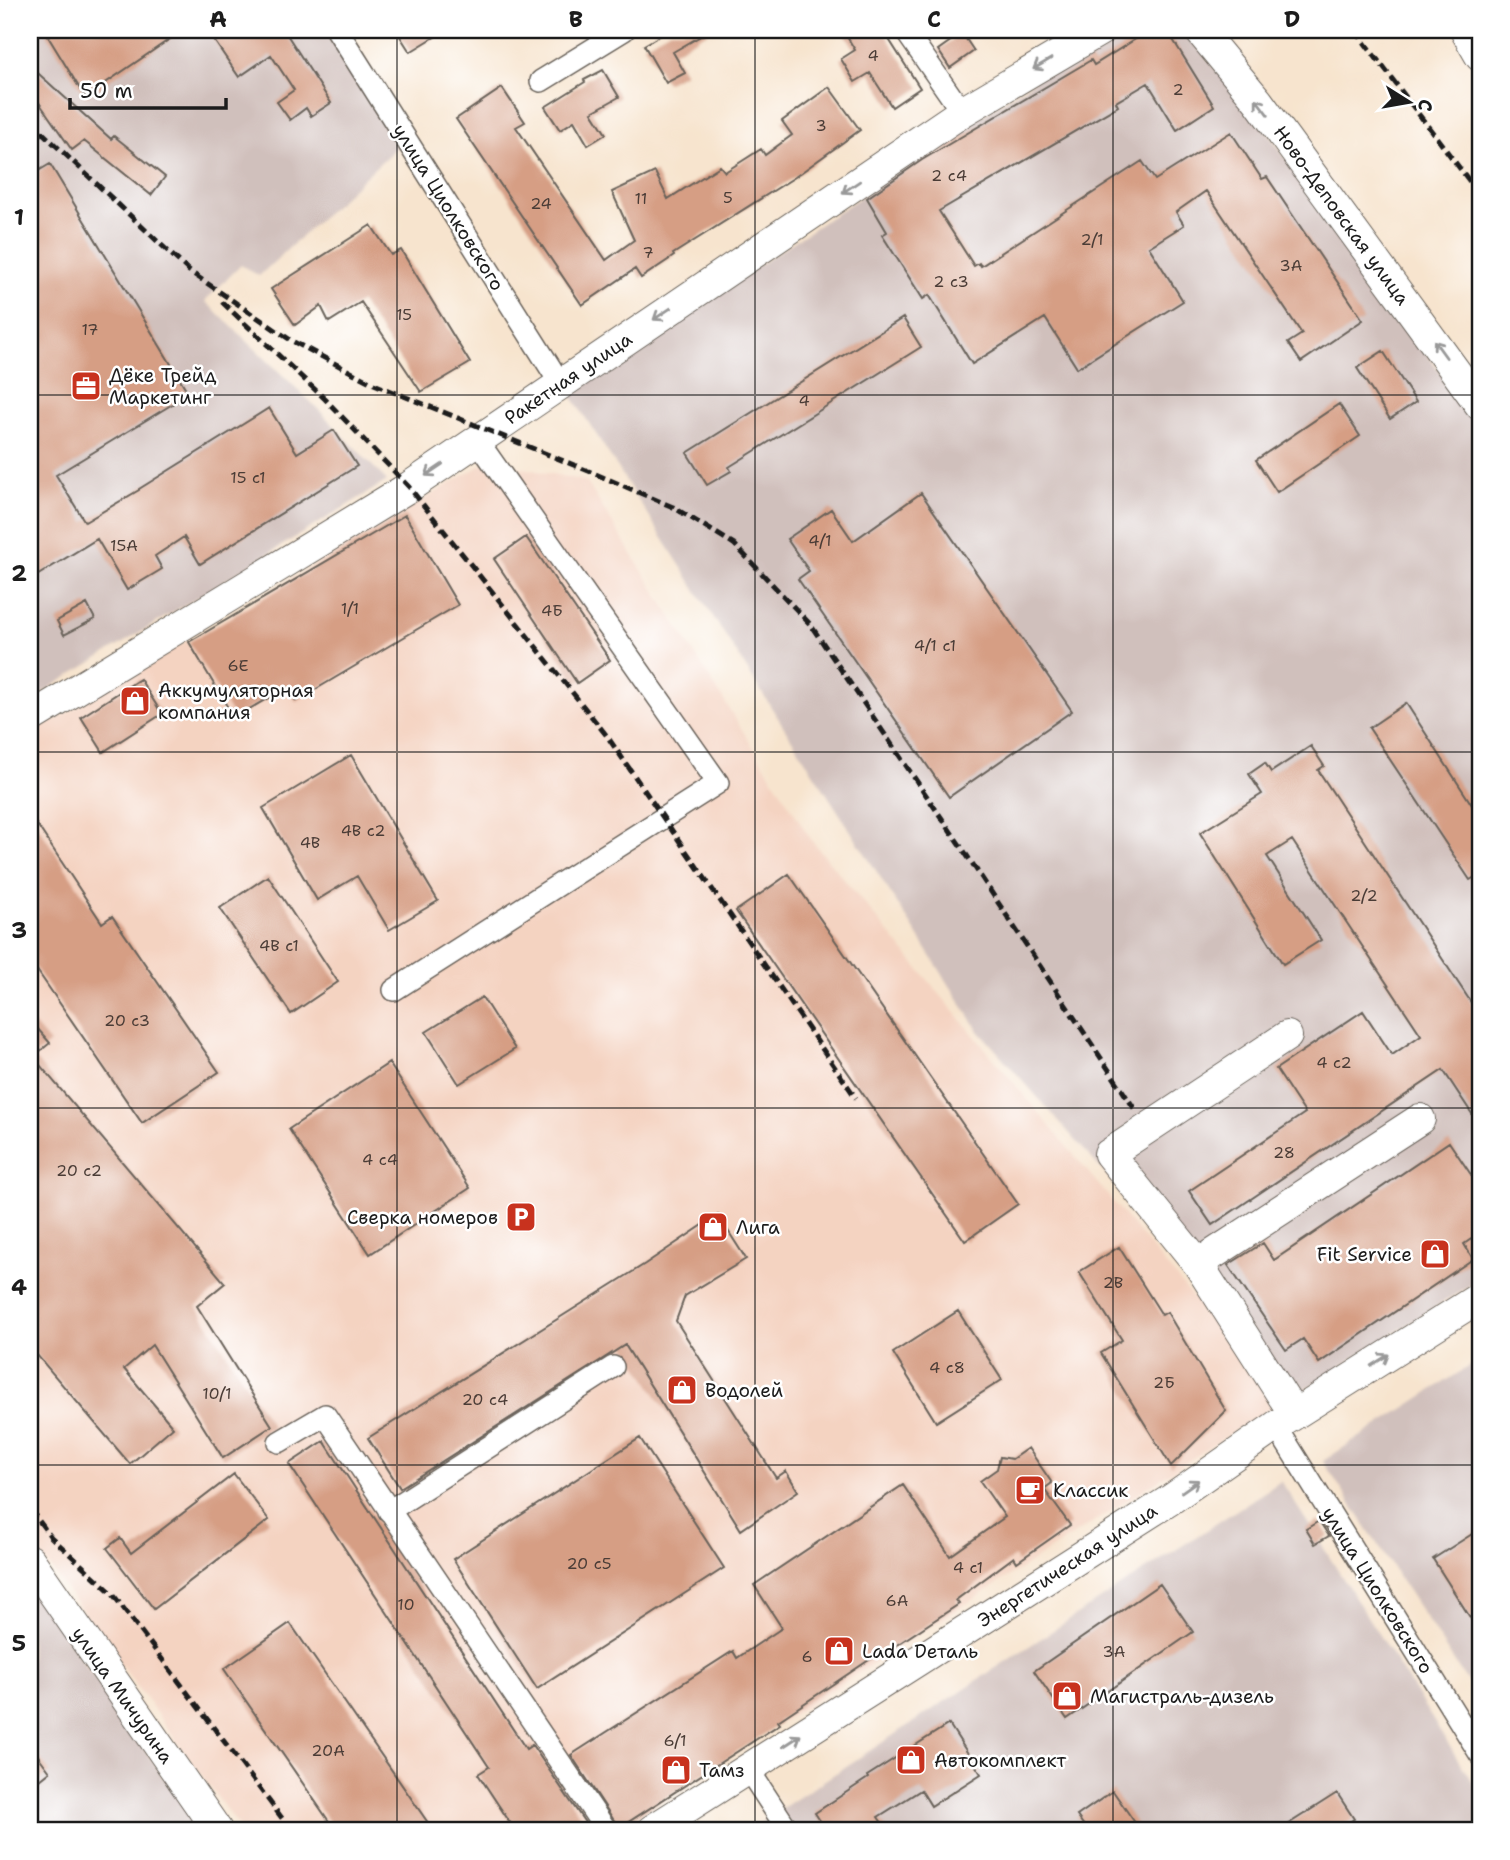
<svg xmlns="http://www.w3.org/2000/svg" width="1510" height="1860" font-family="'Shantell Sans',sans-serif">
<rect width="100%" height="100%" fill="#fff"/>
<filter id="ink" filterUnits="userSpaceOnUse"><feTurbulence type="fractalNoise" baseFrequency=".0143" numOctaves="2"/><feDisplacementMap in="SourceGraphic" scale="14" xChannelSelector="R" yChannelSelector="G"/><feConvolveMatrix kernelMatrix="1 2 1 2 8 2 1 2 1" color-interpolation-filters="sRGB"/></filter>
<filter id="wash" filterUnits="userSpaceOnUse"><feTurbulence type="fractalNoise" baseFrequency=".00686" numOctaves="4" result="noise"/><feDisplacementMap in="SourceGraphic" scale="28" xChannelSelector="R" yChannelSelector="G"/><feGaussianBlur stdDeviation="1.57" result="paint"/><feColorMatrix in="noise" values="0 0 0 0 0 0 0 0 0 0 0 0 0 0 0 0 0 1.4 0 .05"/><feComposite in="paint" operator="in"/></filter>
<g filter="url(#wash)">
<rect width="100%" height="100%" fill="#f7e4ce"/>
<path fill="#f4d3c1" d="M 488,461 L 586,481 L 812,841 L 1280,1402 L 614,1830 L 241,1830 L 30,1539 L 30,735 Z"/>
<path fill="#d0c0bc" d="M 30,30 L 327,30 L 400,144 L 259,276 L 241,265 L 205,301 L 315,406 L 387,481 L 30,700 Z
M 1124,30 L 1183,30 L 1249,107 L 1480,428 L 1480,1279 L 1299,1393 L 979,1031 L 569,392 L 1052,69 Z
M 1480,1359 L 1480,1701 L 1323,1461 Z
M 1281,1481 L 1480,1794 L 1480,1830 L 749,1830 Z
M 30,1588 L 34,1591 L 200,1830 L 30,1830 Z"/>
<g id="blocks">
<path fill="#d69e84" d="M 44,30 L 183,30 L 85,97 Z
M 207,30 L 284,30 L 331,103 L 311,116 L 306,108 L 290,120 L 277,102 L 294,90 L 271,55 L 239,77 Z
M 396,30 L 446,30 L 410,52 Z
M 670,30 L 711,30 L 673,52 L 685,73 L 666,83 L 644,45 Z
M 843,30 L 883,30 L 920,88 L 892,107 L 870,73 L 855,82 L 841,59 L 855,50 Z
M 1150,30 L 1167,30 L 1214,106 L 1177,130 L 1148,83 L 1116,102 L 1118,106 L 939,211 L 974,266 L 979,263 L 981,266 L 1142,161 L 1155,180 L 1231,132 L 1262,179 L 1267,177 L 1363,320 L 1301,362 L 1288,343 L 1302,334 L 1206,191 L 1176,212 L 1184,225 L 1149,247 L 1183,301 L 1077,368 L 1045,318 L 972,364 L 929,295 L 923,299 L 882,235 L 887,232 L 867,198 L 922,160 L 1091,60 L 1094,65 Z
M 962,33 L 974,51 L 950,68 L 938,50 Z
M 30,66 L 111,139 L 114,136 L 165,177 L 151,195 L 84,141 L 72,150 L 38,101 L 30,110 Z
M 603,70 L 619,97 L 592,112 L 606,134 L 588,145 L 574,121 L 560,130 L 545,107 L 585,82 L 584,80 Z
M 829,87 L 860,130 L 795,177 L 673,254 L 674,256 L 641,278 L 635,269 L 582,305 L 456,119 L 502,88 L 525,122 L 516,127 L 606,260 L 634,240 L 612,192 L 655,172 L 668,199 L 720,166 L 725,172 L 761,149 L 765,155 L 792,135 L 782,121 Z
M 50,164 L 189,394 L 56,475 L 85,522 L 139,490 L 139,489 L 269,408 L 297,453 L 334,430 L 357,466 L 200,564 L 184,537 L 155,556 L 162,569 L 127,590 L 97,539 L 30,580 L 30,265 L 37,260 L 30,248 L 30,176 Z
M 371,225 L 391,255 L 401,250 L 470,363 L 421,392 L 361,302 L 329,322 L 321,306 L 295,325 L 271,289 Z
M 903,318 L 921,347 L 729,467 L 731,471 L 707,485 L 687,453 Z
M 1383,351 L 1416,402 L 1390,419 L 1357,368 Z
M 1339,404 L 1360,436 L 1277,492 L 1256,460 Z
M 921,493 L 1072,711 L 949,797 L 798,579 L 809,571 L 787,539 L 831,509 L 853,541 Z
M 405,515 L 458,605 L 296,701 L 287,687 L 234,718 L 189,642 Z
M 526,537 L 610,660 L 577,683 L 494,559 Z
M 87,604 L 95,619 L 64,635 L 57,621 Z
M 140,679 L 162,714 L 103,752 L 81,717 Z
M 1406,703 L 1472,805 L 1480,799 L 1480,874 L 1470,880 L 1369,728 Z
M 1311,746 L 1324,766 L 1318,770 L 1480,1016 L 1480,1126 L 1443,1070 L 1212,1225 L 1189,1191 L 1305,1113 L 1276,1069 L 1363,1011 L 1392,1055 L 1421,1035 L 1292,840 L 1267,856 L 1321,940 L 1283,964 L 1200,833 L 1262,794 L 1249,774 L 1265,763 L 1271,772 Z
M 351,755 L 438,901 L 389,930 L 357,876 L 317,900 L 263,808 Z
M 30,814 L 102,923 L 112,916 L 219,1072 L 142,1123 L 30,960 Z
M 789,874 L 1018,1204 L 965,1241 L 736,911 Z
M 268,876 L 338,982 L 291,1014 L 220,908 Z
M 482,997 L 515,1049 L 459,1084 L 426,1032 Z
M 30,1020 L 50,1043 L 33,1057 L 225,1283 L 197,1306 L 272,1426 L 223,1458 L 152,1345 L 124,1369 L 173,1427 L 130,1464 L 30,1347 Z
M 389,1063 L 470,1188 L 370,1254 L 289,1129 Z
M 1449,1142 L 1480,1188 L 1480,1233 L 1464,1244 L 1473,1259 L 1319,1363 L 1303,1339 L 1286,1350 L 1228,1265 L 1263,1243 L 1274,1260 Z
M 718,1215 L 746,1259 L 685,1296 L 676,1321 L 776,1478 L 786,1471 L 798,1491 L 741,1530 L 625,1345 L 400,1488 L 368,1438 L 645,1264 Z
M 1119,1247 L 1162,1315 L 1167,1312 L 1226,1411 L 1171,1466 L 1101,1353 L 1122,1340 L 1079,1272 Z
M 958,1311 L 1002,1380 L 936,1422 L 893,1353 Z
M 640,1438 L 724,1568 L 537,1689 L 453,1559 Z
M 324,1441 L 526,1749 L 532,1745 L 590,1830 L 515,1830 L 478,1774 L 489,1767 L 289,1464 Z
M 1028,1448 L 1052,1483 L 1044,1489 L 1070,1525 L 1017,1562 L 1014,1557 L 956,1600 L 959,1604 L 877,1658 L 875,1656 L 778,1721 L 780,1724 L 619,1828 L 571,1755 L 733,1651 L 737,1658 L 782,1628 L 754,1585 L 903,1485 L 950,1556 L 1005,1517 L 980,1481 L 997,1469 L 1000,1457 L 1012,1459 Z
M 234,1474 L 269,1520 L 154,1609 L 107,1548 L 120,1538 L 131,1553 Z
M 1319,1521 L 1329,1536 L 1315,1544 L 1306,1529 Z
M 1480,1529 L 1480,1633 L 1433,1559 Z
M 1160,1584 L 1193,1632 L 1067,1719 L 1034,1671 Z
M 290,1623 L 433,1830 L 335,1830 L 224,1669 Z
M 949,1724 L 981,1774 L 931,1806 L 921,1790 L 878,1817 L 887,1830 L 826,1830 L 815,1813 L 868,1778 L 867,1776 Z
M 30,1745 L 50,1772 L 30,1788 Z
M 1113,1791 L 1140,1830 L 1087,1830 L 1077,1816 Z
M 1337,1793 L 1354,1819 L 1336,1830 L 1279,1830 Z"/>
</g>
</g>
<g filter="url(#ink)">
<use href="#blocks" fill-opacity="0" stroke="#69625a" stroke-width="2"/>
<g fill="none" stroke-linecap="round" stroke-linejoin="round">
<g stroke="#69625a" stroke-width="24">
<path id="street" d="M 337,30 L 560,383
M 905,30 L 962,112
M 541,81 L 624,30
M 394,990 L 718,783 L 477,440
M 1276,1426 L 1480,1754
M 279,1442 L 325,1415 L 606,1830
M 389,1511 L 613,1367
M 748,1769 L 788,1830"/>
</g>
<g stroke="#69625a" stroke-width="32">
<path id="secondary" d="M 1199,30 L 1258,101 L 1480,405
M 1465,30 L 1480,56
M 30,718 L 409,487 L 962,112 L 1101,30
M 1198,1264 L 1109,1154 L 1287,1036
M 1294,1414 L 1198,1264 L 1420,1119
M 30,1560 L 217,1830
M 652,1830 L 1170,1500 L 1276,1426 L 1480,1297"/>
</g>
<use href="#street" stroke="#fff" stroke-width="21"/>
<use href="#secondary" stroke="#fff" stroke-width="30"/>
<path stroke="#1c1c1c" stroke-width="5" stroke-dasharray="10 5" stroke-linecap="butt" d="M 1355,30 L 1480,195
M 30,121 L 189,271 L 292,341 L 374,384 L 591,472 L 673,507 L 734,544 L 810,624 L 964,851 L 1134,1108
M 222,302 L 325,399 L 409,487 L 607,736 L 856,1098
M 30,1509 L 51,1537 L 112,1593 L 291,1830"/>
</g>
<defs><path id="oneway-shaft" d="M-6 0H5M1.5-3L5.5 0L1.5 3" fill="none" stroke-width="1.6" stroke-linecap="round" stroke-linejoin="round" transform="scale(1.75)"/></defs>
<g stroke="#999">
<use href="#oneway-shaft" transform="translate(1042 64) rotate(149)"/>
<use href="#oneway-shaft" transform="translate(1262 107) rotate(-127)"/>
<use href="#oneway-shaft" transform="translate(851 187) rotate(146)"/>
<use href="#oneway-shaft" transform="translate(662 314) rotate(146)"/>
<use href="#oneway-shaft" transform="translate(1440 349) rotate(-126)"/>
<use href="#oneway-shaft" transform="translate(434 470) rotate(146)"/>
<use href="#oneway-shaft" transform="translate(1380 1360) rotate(-32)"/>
<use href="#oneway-shaft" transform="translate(1190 1486) rotate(-35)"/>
<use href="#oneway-shaft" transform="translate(792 1741) rotate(-33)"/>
</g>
</g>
<path fill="none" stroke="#1c1c1c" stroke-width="2" stroke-opacity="0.55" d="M 397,30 L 397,1830M 755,30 L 755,1830M 1113,30 L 1113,1830M 30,395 L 1480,395M 30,752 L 1480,752M 30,1108 L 1480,1108M 30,1465 L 1480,1465"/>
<defs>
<g id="office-square" transform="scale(1.575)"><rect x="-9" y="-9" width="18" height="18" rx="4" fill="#c8321e" stroke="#fff"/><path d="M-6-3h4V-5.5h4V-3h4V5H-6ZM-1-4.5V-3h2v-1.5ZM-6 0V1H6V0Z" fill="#fff"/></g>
<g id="shop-square" transform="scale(1.575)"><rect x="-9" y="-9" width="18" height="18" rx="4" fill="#c8321e" stroke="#fff"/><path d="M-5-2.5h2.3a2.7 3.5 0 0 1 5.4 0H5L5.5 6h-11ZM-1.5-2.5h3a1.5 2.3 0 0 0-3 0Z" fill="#fff"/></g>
<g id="parking-square" transform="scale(1.575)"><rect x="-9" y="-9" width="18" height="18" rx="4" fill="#c8321e" stroke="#fff"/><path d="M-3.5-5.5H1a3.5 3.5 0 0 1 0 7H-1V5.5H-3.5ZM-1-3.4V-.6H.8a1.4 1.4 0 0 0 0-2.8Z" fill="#fff"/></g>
<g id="cafe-square" transform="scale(1.575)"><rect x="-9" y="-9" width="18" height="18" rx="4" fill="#c8321e" stroke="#fff"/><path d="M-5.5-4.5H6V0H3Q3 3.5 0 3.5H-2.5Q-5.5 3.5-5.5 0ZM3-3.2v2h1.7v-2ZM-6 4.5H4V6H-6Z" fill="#fff"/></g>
</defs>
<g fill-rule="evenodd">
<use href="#office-square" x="86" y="386"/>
<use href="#shop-square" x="135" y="701"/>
<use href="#parking-square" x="521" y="1217"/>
<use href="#shop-square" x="713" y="1227"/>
<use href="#shop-square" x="1435" y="1254"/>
<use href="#shop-square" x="682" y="1390"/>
<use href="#cafe-square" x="1030" y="1490"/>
<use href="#shop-square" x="839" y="1651"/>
<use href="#shop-square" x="1067" y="1696"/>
<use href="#shop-square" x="911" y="1760"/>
<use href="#shop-square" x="676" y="1770"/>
</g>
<g text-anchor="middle" stroke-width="5" stroke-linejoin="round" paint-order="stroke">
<g font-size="16" fill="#4a3c36">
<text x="873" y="61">4</text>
<text x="1178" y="95">2</text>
<text x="821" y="131">3</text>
<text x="949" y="181">2 с4</text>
<text x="728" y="203">5</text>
<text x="641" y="204">11</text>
<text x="541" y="209">24</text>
<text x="1092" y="245">2/1</text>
<text x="648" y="258">7</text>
<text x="1291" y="271">3А</text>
<text x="951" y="287">2 с3</text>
<text x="404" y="320">15</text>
<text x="90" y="335">17</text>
<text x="804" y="406">4</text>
<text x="248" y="483">15 с1</text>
<text x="820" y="546">4/1</text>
<text x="124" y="551">15А</text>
<text x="350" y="614">1/1</text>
<text x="552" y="616">4Б</text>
<text x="935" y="651">4/1 с1</text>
<text x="238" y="671">6Е</text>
<text x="363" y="836">4В с2</text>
<text x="310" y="848">4В</text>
<text x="1364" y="901">2/2</text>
<text x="279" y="951">4В с1</text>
<text x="127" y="1026">20 с3</text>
<text x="1334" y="1068">4 с2</text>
<text x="1284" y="1158">28</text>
<text x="380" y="1165">4 с4</text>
<text x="79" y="1176">20 с2</text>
<text x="1113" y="1288">2В</text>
<text x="947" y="1373">4 с8</text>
<text x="1164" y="1388">2Б</text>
<text x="217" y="1399">10/1</text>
<text x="485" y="1405">20 с4</text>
<text x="589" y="1569">20 с5</text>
<text x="968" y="1573">4 с1</text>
<text x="897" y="1606">6А</text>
<text x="406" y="1610">10</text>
<text x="1114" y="1657">3А</text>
<text x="807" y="1662">6</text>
<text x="675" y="1746">6/1</text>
<text x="328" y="1756">20А</text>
</g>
<g font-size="19" fill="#1c1c1c" stroke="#fff">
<text transform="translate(449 207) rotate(58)" y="7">улица Циолковского</text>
<text transform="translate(1342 215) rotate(54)" y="7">Ново-Деповская улица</text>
<text transform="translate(568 378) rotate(-34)" y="7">Ракетная улица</text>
<text transform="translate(1067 1565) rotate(-33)" y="7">Энергетическая улица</text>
<text transform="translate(1378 1590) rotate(58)" y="7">улица Циолковского</text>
<text transform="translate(123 1695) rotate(55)" y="7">улица Мичурина</text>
</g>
<g font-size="19" fill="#1c1c1c" stroke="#fff" text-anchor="start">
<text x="109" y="382">Дёке Трейд<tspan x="109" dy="22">Маркетинг</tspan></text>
<text x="158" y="697">Аккумуляторная<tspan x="158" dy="22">компания</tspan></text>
<text x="498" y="1224" text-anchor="end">Сверка номеров</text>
<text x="736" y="1234">Лига</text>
<text x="1412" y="1261" text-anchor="end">Fit Service</text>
<text x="705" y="1397">Водолей</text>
<text x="1053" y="1497">Классик</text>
<text x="862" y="1658">Lada Dеталь</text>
<text x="1090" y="1703">Магистраль-дизель</text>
<text x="934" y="1767">Автокомплект</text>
<text x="699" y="1777">Тамз</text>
</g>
</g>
<rect width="1510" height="1860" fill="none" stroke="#fff" stroke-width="77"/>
<g transform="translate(1409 102) rotate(101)" stroke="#ffffff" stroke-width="5" paint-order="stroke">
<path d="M0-5L12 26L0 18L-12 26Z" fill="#1c1c1c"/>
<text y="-10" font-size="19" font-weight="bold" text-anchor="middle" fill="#1c1c1c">С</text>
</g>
<path d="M70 98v10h156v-10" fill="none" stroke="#1c1c1c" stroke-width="3.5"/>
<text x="80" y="98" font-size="21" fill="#1c1c1c" stroke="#ffffff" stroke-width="5" paint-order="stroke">50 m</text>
<rect x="38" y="38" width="1434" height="1784" fill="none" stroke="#1c1c1c" stroke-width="2.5"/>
<g font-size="23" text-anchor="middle" font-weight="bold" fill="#1c1c1c">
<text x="218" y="27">A</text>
<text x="576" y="27">B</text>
<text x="934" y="27">C</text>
<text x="1292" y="27">D</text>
<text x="19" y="225">1</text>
<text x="19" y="581">2</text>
<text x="19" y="938">3</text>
<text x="19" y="1295">4</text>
<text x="19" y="1651">5</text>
</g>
</svg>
